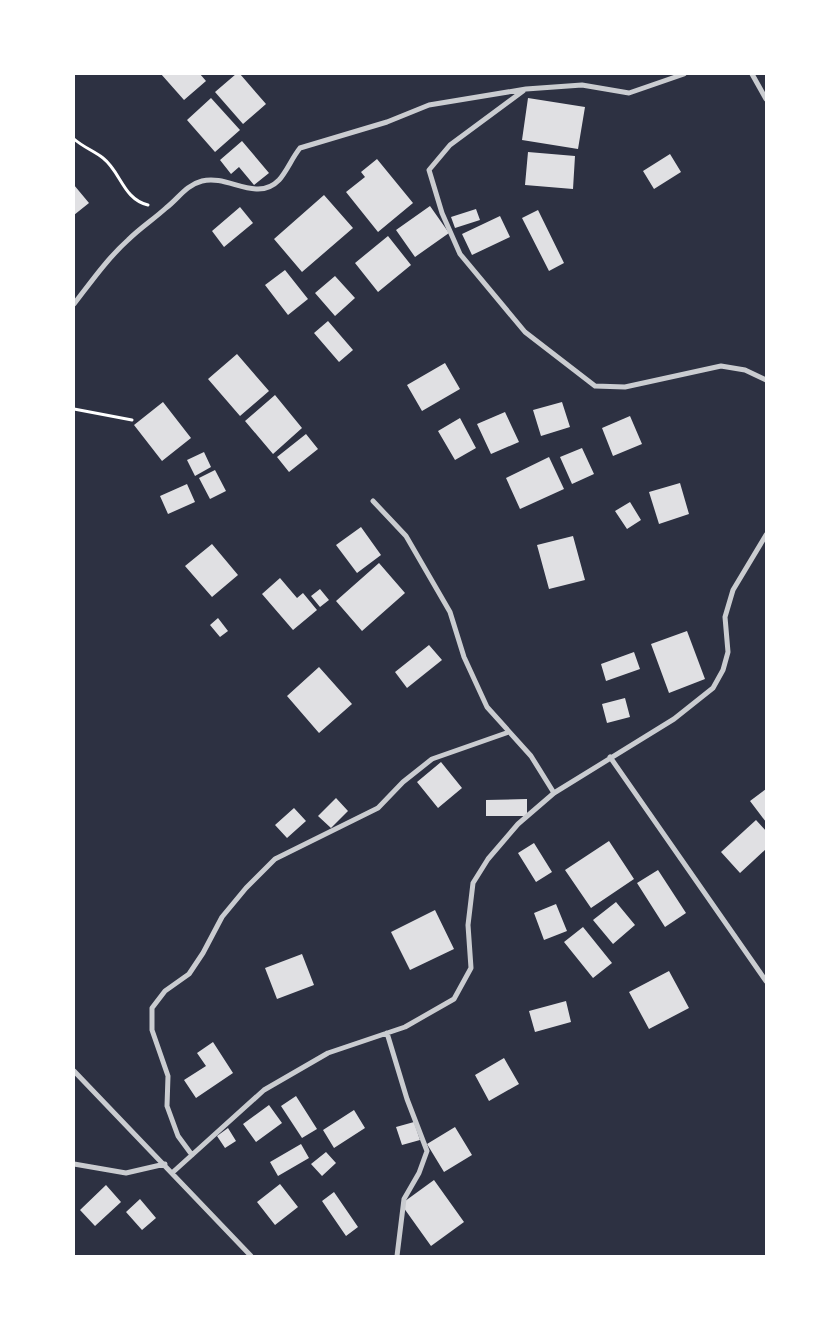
<svg xmlns="http://www.w3.org/2000/svg" width="840" height="1330" font-family="Roboto,sans-serif">
<rect width="100%" height="100%" fill="#2d3142"/>
<path fill="#e0e0e3" d="M 161,74 L 200,74 L 206,81 L 184,100 Z
M 236,74 L 240,74 L 266,104 L 243,124 L 215,92 Z
M 211,98 L 240,130 L 215,152 L 187,120 Z
M 528,98 L 585,107 L 578,149 L 522,140 Z
M 242,141 L 269,173 L 254,185 L 239,167 L 231,174 L 220,160 Z
M 528,152 L 575,156 L 573,189 L 525,185 Z
M 670,154 L 681,172 L 654,189 L 643,171 Z
M 377,159 L 413,203 L 378,232 L 346,192 L 365,177 L 361,172 Z
M 74,185 L 89,203 L 74,215 Z
M 324,195 L 353,228 L 302,272 L 274,239 Z
M 430,206 L 449,233 L 415,257 L 396,230 Z
M 240,207 L 253,223 L 224,247 L 212,231 Z
M 476,209 L 480,220 L 455,228 L 451,217 Z
M 538,210 L 564,263 L 549,271 L 522,218 Z
M 500,216 L 510,237 L 472,255 L 462,234 Z
M 388,236 L 411,265 L 378,292 L 355,263 Z
M 285,270 L 308,299 L 288,315 L 265,285 Z
M 335,276 L 355,298 L 335,316 L 315,293 Z
M 328,321 L 353,350 L 339,362 L 314,333 Z
M 237,354 L 269,391 L 240,416 L 208,379 Z
M 445,363 L 460,389 L 422,411 L 407,385 Z
M 275,395 L 302,428 L 273,454 L 245,421 Z
M 163,402 L 191,438 L 162,461 L 134,425 Z
M 562,402 L 570,427 L 541,436 L 533,410 Z
M 505,412 L 519,442 L 491,454 L 477,424 Z
M 630,416 L 642,444 L 613,456 L 602,428 Z
M 460,418 L 476,448 L 455,460 L 438,431 Z
M 306,434 L 318,449 L 289,472 L 277,457 Z
M 582,448 L 594,474 L 572,484 L 560,457 Z
M 204,452 L 211,467 L 195,476 L 187,460 Z
M 549,457 L 564,489 L 520,509 L 506,478 Z
M 215,470 L 226,491 L 210,499 L 199,478 Z
M 680,483 L 689,514 L 659,524 L 649,492 Z
M 187,484 L 195,502 L 168,514 L 160,496 Z
M 630,502 L 641,520 L 627,529 L 615,511 Z
M 361,527 L 381,555 L 357,573 L 336,545 Z
M 573,536 L 585,580 L 549,589 L 537,545 Z
M 212,544 L 238,575 L 212,597 L 185,566 Z
M 379,563 L 405,593 L 362,631 L 336,601 Z
M 280,578 L 297,598 L 303,593 L 317,610 L 293,630 L 262,594 Z
M 320,589 L 329,600 L 320,607 L 311,596 Z
M 218,618 L 228,631 L 220,637 L 210,625 Z
M 687,631 L 705,679 L 669,693 L 651,644 Z
M 429,645 L 442,660 L 407,688 L 395,672 Z
M 634,652 L 640,669 L 606,681 L 601,664 Z
M 319,667 L 352,704 L 319,733 L 287,696 Z
M 625,698 L 630,717 L 607,723 L 602,704 Z
M 441,762 L 462,788 L 438,808 L 417,782 Z
M 766,789 L 766,822 L 750,801 Z
M 336,798 L 348,811 L 331,828 L 318,816 Z
M 527,799 L 527,816 L 486,816 L 486,800 Z
M 294,808 L 306,821 L 287,838 L 275,825 Z
M 756,820 L 766,831 L 766,849 L 740,873 L 721,852 Z
M 609,841 L 634,879 L 591,908 L 565,870 Z
M 534,843 L 552,872 L 536,882 L 518,853 Z
M 658,870 L 686,913 L 665,927 L 637,883 Z
M 616,902 L 635,925 L 613,944 L 593,920 Z
M 556,904 L 567,931 L 544,940 L 534,913 Z
M 435,910 L 454,949 L 410,970 L 391,932 Z
M 583,927 L 612,963 L 593,978 L 564,942 Z
M 302,954 L 314,985 L 277,999 L 265,968 Z
M 669,971 L 689,1008 L 649,1029 L 629,992 Z
M 566,1001 L 571,1022 L 535,1032 L 529,1011 Z
M 213,1042 L 233,1073 L 196,1098 L 184,1080 L 206,1066 L 197,1053 Z
M 504,1058 L 519,1084 L 489,1101 L 475,1075 Z
M 296,1096 L 317,1129 L 302,1138 L 281,1106 Z
M 269,1105 L 282,1123 L 256,1142 L 243,1124 Z
M 354,1110 L 365,1128 L 334,1148 L 323,1130 Z
M 414,1122 L 420,1140 L 402,1145 L 396,1127 Z
M 455,1127 L 472,1155 L 444,1172 L 427,1144 Z
M 228,1128 L 236,1141 L 225,1148 L 217,1136 Z
M 301,1144 L 309,1158 L 278,1176 L 270,1162 Z
M 326,1152 L 336,1163 L 322,1176 L 311,1164 Z
M 434,1180 L 464,1222 L 431,1246 L 401,1204 Z
M 280,1184 L 298,1207 L 275,1225 L 257,1202 Z
M 106,1185 L 121,1202 L 95,1226 L 80,1210 Z
M 334,1192 L 358,1227 L 346,1236 L 322,1201 Z
M 140,1199 L 156,1218 L 142,1230 L 126,1212 Z"/>
<g fill="none" stroke-linecap="round" stroke-linejoin="round">
<path stroke="#fff" stroke-width="3" d="M 74,139 C 83,147 94,151 103,158 C 121,172 123,199 148,205
M 74,409 L 132,420"/>
<path stroke="#caccd0" stroke-width="5" d="M 752,74 L 766,99
M 523,91 L 450,145 L 429,170 L 442,213 L 460,254 L 525,332 L 595,386 L 625,387 L 721,366 L 745,370 L 766,380
M 74,304 C 91,282 107,259 128,240 C 140,228 154,219 166,208 C 178,199 186,185 202,181 C 228,174 257,203 279,180 C 287,171 292,158 300,148 L 387,122 L 429,105 L 526,89 L 582,85 L 629,93 L 684,74
M 373,501 L 406,536 L 450,612 L 464,657 L 487,707 L 531,756 L 554,793
M 610,757 L 766,981
M 387,1033 L 407,1099 L 427,1151 L 419,1173 L 404,1199 L 397,1256
M 74,1071 L 251,1256
M 192,1155 L 178,1136 L 167,1106 L 168,1076 L 152,1030 L 152,1008 L 165,991 L 189,974 L 203,953 L 222,917 L 246,888 L 275,859 L 378,808 L 403,782 L 432,759 L 509,732
M 74,1164 L 126,1173 L 165,1164
M 172,1173 L 264,1090 L 328,1053 L 405,1027 L 454,999 L 471,968 L 468,925 L 473,883 L 488,859 L 518,824 L 554,793 L 674,719 L 713,688 L 723,670 L 728,652 L 725,617 L 733,590 L 766,535"/>
</g>
<rect width="840" height="1330" fill="none" stroke="#ffffff" stroke-width="150"/>
</svg>
